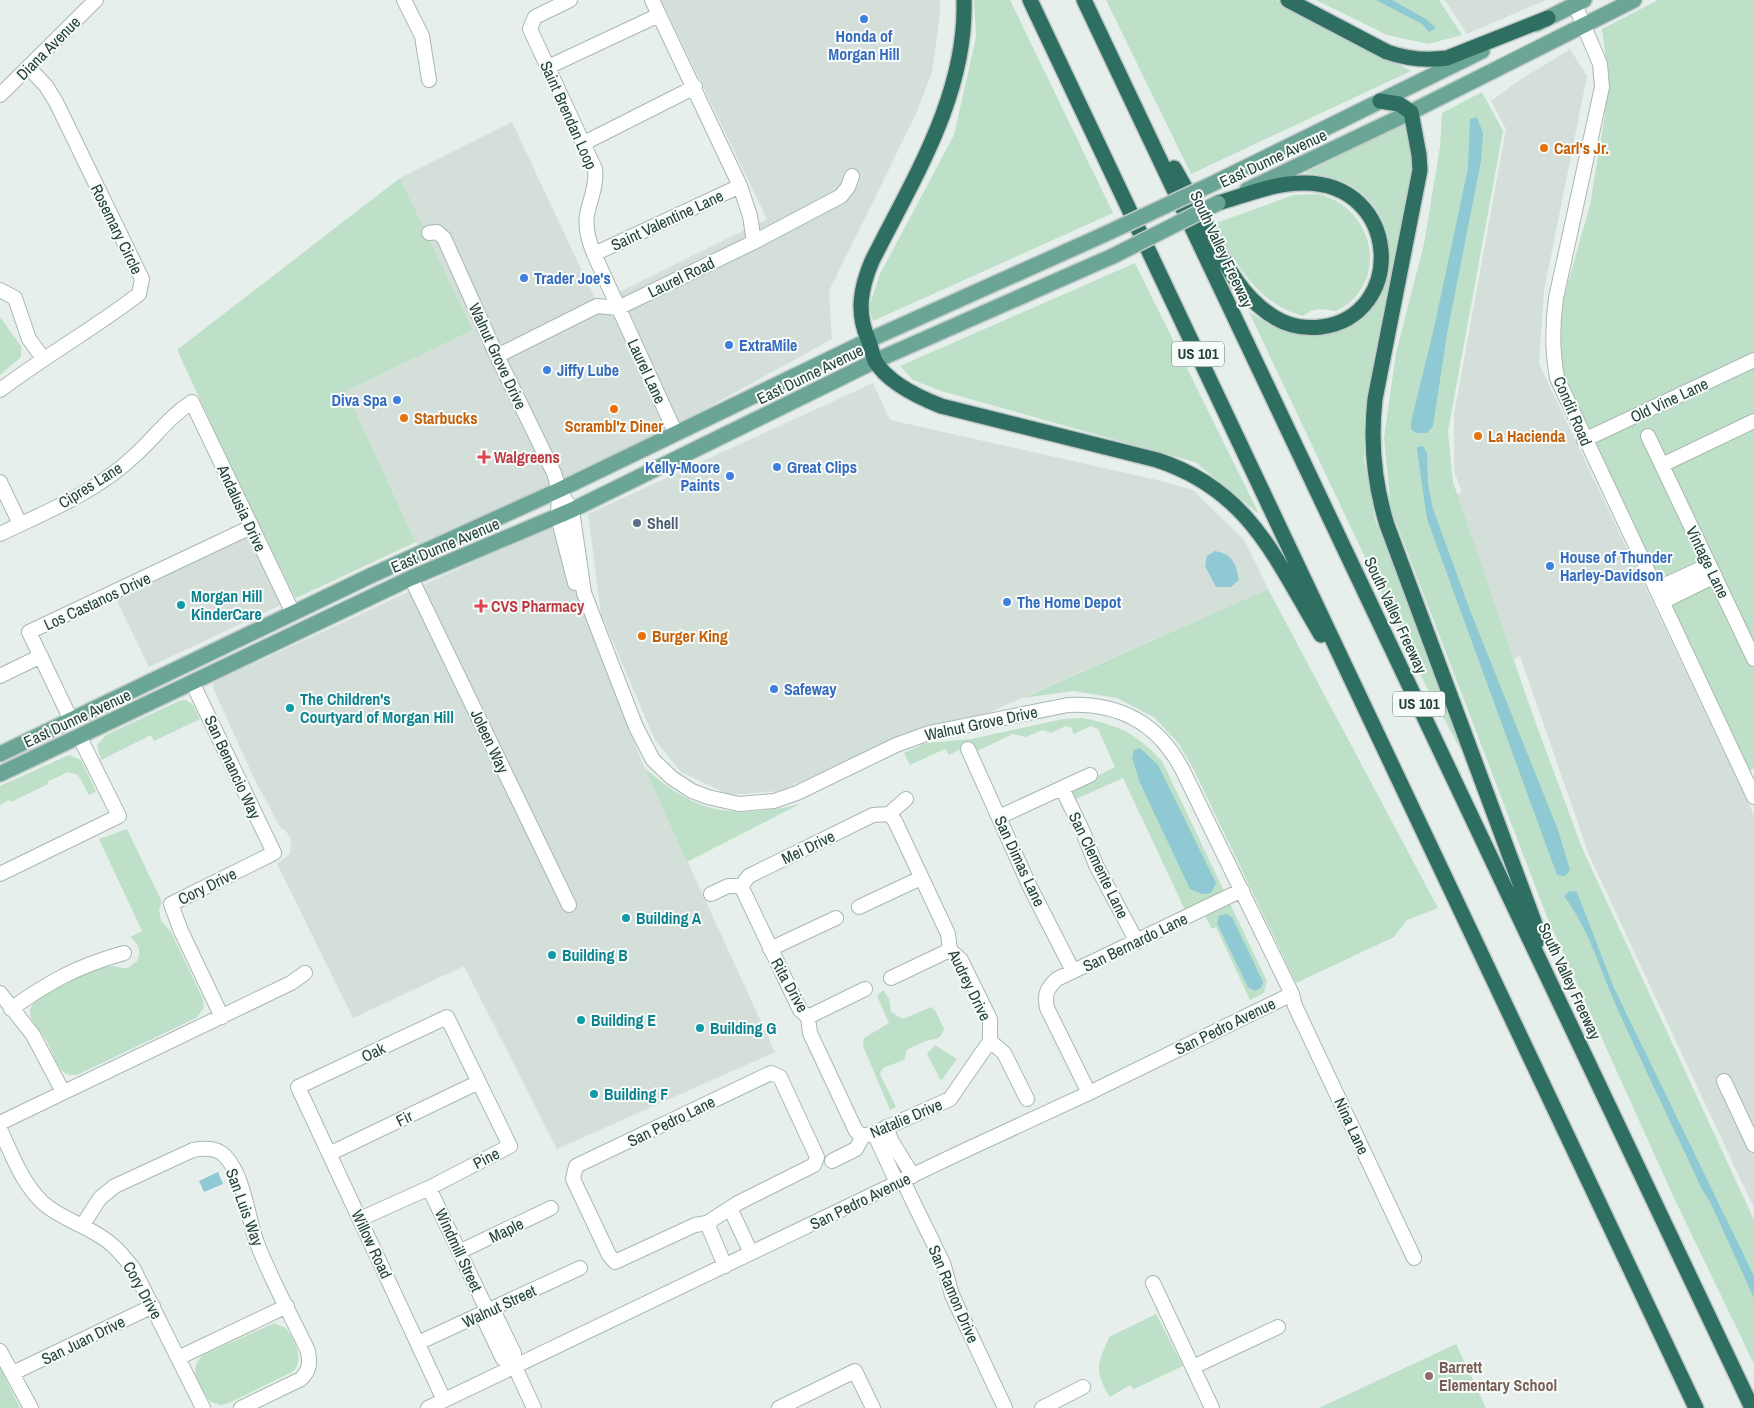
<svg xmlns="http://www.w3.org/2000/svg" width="1754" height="1408" font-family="'Archivo Narrow',sans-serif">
<rect width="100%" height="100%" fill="#e6efeb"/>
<path fill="#d4dfda" d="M 661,0 L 940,0 L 940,14 L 932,72 L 916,114 L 829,291 L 832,339 L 426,563 L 346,391 L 473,330 L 400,178 L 512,122 L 597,303 L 767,219 Z
M 1445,0 L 1546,0 L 1467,34 Z
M 1570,49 L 1587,76 L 1544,291 L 1539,364 L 1754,815 L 1754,1208 L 1589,855 L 1520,656 L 1508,662 L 1451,497 L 1462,492 L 1454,471 L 1454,415 L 1506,129 L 1491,101 L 1520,80 Z
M 873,383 L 890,420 L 1157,480 L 1193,490 L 1244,540 L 1268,589 L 988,713 L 924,726 L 780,791 L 730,795 L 681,772 L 655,740 L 601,614 L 588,514 Z
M 560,522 L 612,686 L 645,769 L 775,1052 L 557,1149 L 464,966 L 353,1018 L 277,864 L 290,854 L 291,839 L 285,830 L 280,827 L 254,778 L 213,688 L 214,682 Z
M 261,530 L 296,598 L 149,667 L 115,597 Z"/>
<path fill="#bfe0c8" d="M 974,0 L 1010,0 L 1113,213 L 873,321 L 869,307 L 880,274 L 954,135 L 976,37 Z
M 1106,0 L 1276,0 L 1411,71 L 1191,174 Z
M 1316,0 L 1439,0 L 1462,35 L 1428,44 L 1387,35 Z
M 1658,0 L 1754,0 L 1754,768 L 1747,772 L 1560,384 L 1557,322 L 1590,205 L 1605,114 L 1606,59 L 1602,29 Z
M 1482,92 L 1503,131 L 1448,431 L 1453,482 L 1531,710 L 1582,848 L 1754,1220 L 1754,1364 L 1675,1200 L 1547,917 L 1391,509 L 1384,438 L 1396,353 L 1424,244 L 1440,147 L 1442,113 Z
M 1405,122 L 1410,138 L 1412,166 L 1370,378 L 1364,418 L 1364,460 L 1375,520 L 1466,752 L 1463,754 L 1423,680 L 1249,312 C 1264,321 1279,332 1297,334 C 1380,348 1425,236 1355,188 C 1341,178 1322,175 1305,173 Z
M 400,178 L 473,330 L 346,391 L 416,542 L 296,598 L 261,530 L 177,350 Z
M 1318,194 C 1375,207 1391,284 1336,311 C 1324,310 1314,306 1304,316 C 1256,304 1237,263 1213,224 L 1294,195 Z
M 1135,263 L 1259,514 L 1195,462 L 941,391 L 913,380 L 900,366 Z
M 0,317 L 21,346 L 21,357 L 0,375 Z
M 1268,589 L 1438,908 L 1407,920 L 1394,937 L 1296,983 L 1192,766 L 1178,743 L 1155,718 L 1117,698 L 1073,691 L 1023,698 Z
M 186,700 L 193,705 L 200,719 L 154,741 L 151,735 L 101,760 L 97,745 L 106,735 L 179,701 Z
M 1083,718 C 1121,726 1135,733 1162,761 L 1267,981 L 1264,993 L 1250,1000 L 1216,927 L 1212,929 L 1200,906 L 1186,912 L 1123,778 L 1074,800 L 1069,790 L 1115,767 L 1098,729 L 1091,726 L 1074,734 L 1071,728 L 1066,726 L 1051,733 L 1043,730 L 1026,737 L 1013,734 L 975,752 L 970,744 L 949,755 L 945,749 L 910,765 L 904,753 L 926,743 L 971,739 L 1063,719 Z
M 69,755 L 81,760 L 96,792 L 89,795 L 78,775 L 68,772 L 47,782 L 48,784 L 11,802 L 9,800 L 0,805 L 0,786 Z
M 645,769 C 657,778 669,789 683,796 C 719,818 761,813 800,804 L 687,862 Z
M 127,829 L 162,902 L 159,909 L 161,921 L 171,932 L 203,999 L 204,1008 L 196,1018 L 79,1074 C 74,1075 70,1076 65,1073 C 56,1067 52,1049 46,1040 C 42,1032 28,1020 30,1010 C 34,994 93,967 109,966 C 116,966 121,969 128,968 L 137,961 C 142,950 138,944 130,937 L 142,931 L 99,839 Z
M 883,990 L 889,999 L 891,1012 L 903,1019 L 931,1007 L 935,1010 L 944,1029 C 940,1041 936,1038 926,1041 C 920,1043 913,1047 907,1050 L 904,1060 L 883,1068 L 880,1074 L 896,1107 L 890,1110 L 863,1046 L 864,1038 L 889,1023 L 877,996 Z
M 935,1045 L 957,1059 L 941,1081 L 927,1054 Z
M 1156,1314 L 1183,1366 L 1134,1389 L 1130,1385 L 1110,1397 C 1093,1370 1098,1364 1109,1337 Z
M 274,1323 L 286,1328 C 295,1341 304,1357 294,1371 L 229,1403 L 221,1405 L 211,1402 C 200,1391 186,1366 204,1355 Z
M 1456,1344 L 1486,1408 L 1319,1408 Z
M 0,1367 L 20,1408 L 0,1408 Z"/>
<path fill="#8ec9d4" d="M 1376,0 L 1392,0 L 1426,19 L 1436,28 L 1429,32 L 1422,24 Z
M 1477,117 L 1483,133 L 1481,161 L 1447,334 L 1433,426 L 1427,433 L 1416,433 L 1411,429 L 1411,422 L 1434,328 L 1468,168 L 1470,119 Z
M 1423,446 L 1427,453 L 1428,484 L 1433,509 L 1471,613 L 1558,830 L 1570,870 L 1565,876 L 1557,875 L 1427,519 L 1417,450 L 1417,447 Z
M 1215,551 C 1233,554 1236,564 1239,580 L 1231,587 L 1216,587 L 1205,566 L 1207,556 Z
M 1140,748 L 1158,765 L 1216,883 L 1211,893 L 1202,894 L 1190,889 L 1140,783 L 1132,758 L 1134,750 Z
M 1569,891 L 1577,892 L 1614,988 L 1754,1276 L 1754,1298 L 1711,1204 L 1702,1189 C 1674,1129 1645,1070 1618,1010 C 1601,972 1589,929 1564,896 Z
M 1226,914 L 1232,917 L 1263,982 L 1261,988 L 1255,991 L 1248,987 L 1217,923 L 1219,916 Z
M 218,1172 L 223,1184 L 204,1192 L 199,1181 Z"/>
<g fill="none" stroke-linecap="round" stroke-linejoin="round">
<g stroke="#a8b8b2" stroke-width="16">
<path id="minor" d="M 404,0 L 422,36 L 429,80
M 570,0 L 535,17 L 530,29 L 595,169 C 597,186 590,199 587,215 C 585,228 589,242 594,254 L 676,434
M 652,0 L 740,186 L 750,216 L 754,242
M 1573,0 L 1600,64 L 1602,87 L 1556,298 C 1552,326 1552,350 1557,378 L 1754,797
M 548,67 L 659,15
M 0,95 L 96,0
M 584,143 L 695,87
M 429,233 L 437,232 L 444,238 L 497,356 L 554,473 L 559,490 L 558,517 L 575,583
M 594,254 L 740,186
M 0,290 L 15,298 L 29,339 L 43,358
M 497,356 L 597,306 L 618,308 L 754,242 L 841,196 L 848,187 L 852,176
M 0,390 C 45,356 95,328 139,294 L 142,279 L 56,102 L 46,86 L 28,67
M 1648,436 L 1754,659
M 1584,440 L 1754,360
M 1662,465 L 1754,421
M 0,482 L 20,524
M 559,490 L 572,510 L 584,593 L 636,727 L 653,760 L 672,778 L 692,791 L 708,797 L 739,804 L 774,801 L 797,793 L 896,745 L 929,733 L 1068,705 C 1121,703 1159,724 1183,771 L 1292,994 L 1295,1006 L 1414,1258
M 0,534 C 46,512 96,492 133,457 C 154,439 168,417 192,402 L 293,613
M 411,578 L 569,905
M 1656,589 L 1709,565
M 1662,602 L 1715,576
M 0,676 L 41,656
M 192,682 L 274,853 L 171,904 L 181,931 L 222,1017
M 71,720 L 29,632 L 251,527
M 968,749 L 1030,887 L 1073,971
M 1062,788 L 1083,832 L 1096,865 L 1137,942
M 889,814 L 895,821 L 948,934 L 950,950 L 961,960 L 990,1019 L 990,1041 L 1004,1053 L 1027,1099
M 999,817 L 1090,775
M 0,874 L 119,816 L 79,736
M 741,886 L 800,1010 L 808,1017 L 810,1033 L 856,1131 L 863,1136
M 711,894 L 728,886 L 741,886 L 749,876 L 873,815 L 889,814 L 906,799
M 859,907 L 921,878
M 770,949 L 836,918
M 891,978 L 950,950
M 0,993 L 33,1035 L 63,1092
M 11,1009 C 50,981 78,966 124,953
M 808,1017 L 865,989
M 771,1073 L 780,1077 L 817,1157 L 814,1165 L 738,1203 L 707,1223 L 695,1225 L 615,1262 L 609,1255 L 573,1179 L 576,1166 Z
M 1724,1081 L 1754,1145
M 1089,1093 L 1047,1008 C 1044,995 1047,988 1057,979 L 1242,890
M 0,1123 L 291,983 L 305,973
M 886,1127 L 892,1142 L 913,1176
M 0,1129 C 12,1155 22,1183 43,1203 C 60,1218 82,1224 100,1236 C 114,1244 123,1256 133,1268 L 203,1408
M 874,1133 L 897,1183
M 863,1136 L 874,1133 L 950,1099 L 990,1041
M 329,1154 L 479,1082
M 832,1161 L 856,1149 L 863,1136
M 903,1181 L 943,1263 L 952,1295 L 1005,1408
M 429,1188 L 488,1312
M 730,1208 L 751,1253
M 360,1219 L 429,1188 L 510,1146 L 447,1017 L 298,1087 L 444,1400
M 707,1223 L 725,1266
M 82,1226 L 100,1198 L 115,1186 L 193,1150 C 204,1148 217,1147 225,1156 C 245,1178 247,1216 257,1243 C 271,1280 291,1315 308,1351 C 310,1363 310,1370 301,1379 L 241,1408
M 461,1251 L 551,1208
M 1153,1283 L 1212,1408
M 493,1310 L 514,1353 L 514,1365 L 534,1408
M 482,1315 L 503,1359 L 514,1365
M 418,1343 L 580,1268
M 0,1351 L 31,1408
M 178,1358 L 287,1306
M 1193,1367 L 1278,1327
M 13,1373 L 153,1306
M 428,1408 L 955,1155 L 1089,1093 L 1292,994
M 779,1408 L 855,1371 L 873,1408
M 1042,1408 L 1083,1387"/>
</g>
<g stroke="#c2cac8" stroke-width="18">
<path id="major" d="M 1536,24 L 1584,0
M 1210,185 L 1482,51
M 1247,190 L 1411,112 L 1634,0
M 0,754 L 370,576 L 559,490 L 869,340 L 1103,235
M 0,774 L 411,578 L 572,510 L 875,361 L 1113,256"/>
</g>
<g stroke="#c2cac8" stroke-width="18">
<path id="highway" d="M 964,0 C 967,95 913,179 872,261 C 861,287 856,312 868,339 C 871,346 872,354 875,361 C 888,383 918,397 941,406 L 1157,460 C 1249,490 1275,558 1321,635
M 1030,0 L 1696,1408
M 1084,0 L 1752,1408
M 1288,0 L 1387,52 C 1407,59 1425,61 1447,58 L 1548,18
M 1380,101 L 1399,104 L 1411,112 L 1419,155 L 1420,170 L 1375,399 C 1370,443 1374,483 1387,525 L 1535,924 L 1537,941
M 1174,168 C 1184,186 1194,203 1204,221 C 1219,251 1233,284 1259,306 C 1277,322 1296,330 1321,327 C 1407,316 1401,182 1303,183 C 1274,183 1246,195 1218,203"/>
</g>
<use href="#minor" stroke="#fff" stroke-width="14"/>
<use href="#major" stroke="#6aa596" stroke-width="15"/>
<use href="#highway" stroke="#2f6f62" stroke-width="15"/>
<g stroke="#c2cac8" stroke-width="18" stroke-linecap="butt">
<path id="major-bridge" d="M 1103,235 L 1210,185
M 1113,256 L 1218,203"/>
</g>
<use href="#major-bridge" stroke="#6aa596" stroke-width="15"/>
</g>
<g fill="#3f7fe0" stroke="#f7fbf9" stroke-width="2">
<circle cx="864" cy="19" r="5"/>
<circle cx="524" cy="278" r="5"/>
<circle cx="729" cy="345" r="5"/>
<circle cx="547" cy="370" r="5"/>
<circle cx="397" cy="400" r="5"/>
<circle cx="777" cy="467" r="5"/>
<circle cx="730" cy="476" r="5"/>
<circle cx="1550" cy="566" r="5"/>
<circle cx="1007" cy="602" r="5"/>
<circle cx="774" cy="689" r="5"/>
</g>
<g fill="#e8710a" stroke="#f7fbf9" stroke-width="2">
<circle cx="1544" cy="148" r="5"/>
<circle cx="614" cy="409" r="5"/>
<circle cx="404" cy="418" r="5"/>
<circle cx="1478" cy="436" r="5"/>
<circle cx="642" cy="636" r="5"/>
</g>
<g fill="#e0444e" stroke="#f7fbf9" stroke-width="2">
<path d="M481.5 449.5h5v5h5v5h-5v5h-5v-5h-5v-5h5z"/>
<path d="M478.5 598.5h5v5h5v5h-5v5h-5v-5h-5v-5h5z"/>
</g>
<circle fill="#5c6f8a" stroke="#f7fbf9" stroke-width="2" cx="637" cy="523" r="5"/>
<g fill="#0f9aa8" stroke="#f7fbf9" stroke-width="2">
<circle cx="181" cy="605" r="5"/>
<circle cx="290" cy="708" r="5"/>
<circle cx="626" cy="918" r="5"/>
<circle cx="552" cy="955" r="5"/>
<circle cx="581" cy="1020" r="5"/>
<circle cx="700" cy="1028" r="5"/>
<circle cx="594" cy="1094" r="5"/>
</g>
<circle fill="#8d6e63" stroke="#f7fbf9" stroke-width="2" cx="1429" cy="1376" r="5"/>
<g text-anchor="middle" stroke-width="4" stroke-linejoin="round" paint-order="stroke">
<g fill="#f7fbf9" stroke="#637a73" stroke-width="1">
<rect x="1172" y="341.5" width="52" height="25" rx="4"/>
<rect x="1393" y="691.5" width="52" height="25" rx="4"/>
</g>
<g font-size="15" font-weight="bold" fill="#24423a">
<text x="1198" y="359">US 101</text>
<text x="1419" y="709">US 101</text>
</g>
<g font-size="16" font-weight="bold" fill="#366cbe" stroke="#f7fbf9" text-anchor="start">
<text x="864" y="42" text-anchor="middle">Honda of<tspan x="864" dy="18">Morgan Hill</tspan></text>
<text x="534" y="284">Trader Joe's</text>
<text x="739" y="351">ExtraMile</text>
<text x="557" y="376">Jiffy Lube</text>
<text x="387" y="406" text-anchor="end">Diva Spa</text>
<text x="720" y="473" text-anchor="end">Kelly-Moore<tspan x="720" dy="18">Paints</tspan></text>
<text x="787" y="473">Great Clips</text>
<text x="1560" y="563">House of Thunder<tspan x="1560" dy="18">Harley-Davidson</tspan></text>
<text x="1017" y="608">The Home Depot</text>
<text x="784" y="695">Safeway</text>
</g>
<g font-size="16" fill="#24423a" stroke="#f7fbf9">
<text transform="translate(48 48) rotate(-45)" y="6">Diana Avenue</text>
<text transform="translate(569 115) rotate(66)" y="6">Saint Brendan Loop</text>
<text transform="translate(1273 158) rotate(-25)" y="6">East Dunne Avenue</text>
<text transform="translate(667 220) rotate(-25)" y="6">Saint Valentine Lane</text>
<text transform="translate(117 229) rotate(64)" y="6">Rosemary Circle</text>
<text transform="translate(1222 249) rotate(65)" y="6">South Valley Freeway</text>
<text transform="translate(681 277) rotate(-26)" y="6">Laurel Road</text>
<text transform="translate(498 356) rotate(65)" y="6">Walnut Grove Drive</text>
<text transform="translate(647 371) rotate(65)" y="6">Laurel Lane</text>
<text transform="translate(810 374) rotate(-26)" y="6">East Dunne Avenue</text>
<text transform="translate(1669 400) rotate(-25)" y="6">Old Vine Lane</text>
<text transform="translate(1573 411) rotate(67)" y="6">Condit Road</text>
<text transform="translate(90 485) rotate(-32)" y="6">Cipres Lane</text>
<text transform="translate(242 508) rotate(65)" y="6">Andalusia Drive</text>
<text transform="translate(445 545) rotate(-23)" y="6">East Dunne Avenue</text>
<text transform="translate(1708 562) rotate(64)" y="6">Vintage Lane</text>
<text transform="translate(97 601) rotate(-25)" y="6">Los Castanos Drive</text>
<text transform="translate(1396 615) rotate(65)" y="6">South Valley Freeway</text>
<text transform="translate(77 718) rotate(-25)" y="6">East Dunne Avenue</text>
<text transform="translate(981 723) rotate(-12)" y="6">Walnut Grove Drive</text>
<text transform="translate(490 741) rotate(65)" y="6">Joleen Way</text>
<text transform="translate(233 767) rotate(65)" y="6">San Benancio Way</text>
<text transform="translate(808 847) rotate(-26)" y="6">Mei Drive</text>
<text transform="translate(1020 861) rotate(65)" y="6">San Dimas Lane</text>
<text transform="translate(1099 865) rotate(64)" y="6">San Clemente Lane</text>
<text transform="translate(207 886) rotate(-26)" y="6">Cory Drive</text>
<text transform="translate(1135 942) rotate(-26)" y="6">San Bernardo Lane</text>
<text transform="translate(1570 981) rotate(65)" y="6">South Valley Freeway</text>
<text transform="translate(790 985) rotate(61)" y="6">Rita Drive</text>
<text transform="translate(970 985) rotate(64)" y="6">Audrey Drive</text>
<text transform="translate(1225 1026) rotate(-26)" y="6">San Pedro Avenue</text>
<text transform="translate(373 1052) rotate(-25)" y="6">Oak</text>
<text transform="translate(404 1118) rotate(-26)" y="6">Fir</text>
<text transform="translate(906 1118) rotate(-23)" y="6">Natalie Drive</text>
<text transform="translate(671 1121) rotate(-26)" y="6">San Pedro Lane</text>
<text transform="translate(1352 1126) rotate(65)" y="6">Nina Lane</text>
<text transform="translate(486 1158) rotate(-27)" y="6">Pine</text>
<text transform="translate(860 1201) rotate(-26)" y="6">San Pedro Avenue</text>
<text transform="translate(245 1207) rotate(70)" y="6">San Luis Way</text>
<text transform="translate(506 1230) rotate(-26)" y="6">Maple</text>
<text transform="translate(372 1244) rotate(65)" y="6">Willow Road</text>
<text transform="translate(459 1250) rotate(65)" y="6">Windmill Street</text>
<text transform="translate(143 1290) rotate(61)" y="6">Cory Drive</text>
<text transform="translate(954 1294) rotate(67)" y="6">San Ramon Drive</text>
<text transform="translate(499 1306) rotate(-25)" y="6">Walnut Street</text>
<text transform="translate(83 1340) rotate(-26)" y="6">San Juan Drive</text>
</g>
<g font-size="16" font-weight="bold" fill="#c56008" stroke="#f7fbf9" text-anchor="start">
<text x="1554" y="154">Carl's Jr.</text>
<text x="414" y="424">Starbucks</text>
<text x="614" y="432" text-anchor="middle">Scrambl'z Diner</text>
<text x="1488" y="442">La Hacienda</text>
<text x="652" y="642">Burger King</text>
</g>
<g font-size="16" font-weight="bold" fill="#be3a42" stroke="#f7fbf9" text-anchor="start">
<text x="494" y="463">Walgreens</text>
<text x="491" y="612">CVS Pharmacy</text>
</g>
<g font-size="16" font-weight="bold" fill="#4e5e75" stroke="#f7fbf9" text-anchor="start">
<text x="647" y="529">Shell</text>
</g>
<g font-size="16" font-weight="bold" fill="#0d838f" stroke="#f7fbf9" text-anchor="start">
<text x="191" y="602">Morgan Hill<tspan x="191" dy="18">KinderCare</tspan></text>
<text x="300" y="705">The Children's<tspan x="300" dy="18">Courtyard of Morgan Hill</tspan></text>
<text x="636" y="924">Building A</text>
<text x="562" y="961">Building B</text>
<text x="591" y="1026">Building E</text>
<text x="710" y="1034">Building G</text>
<text x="604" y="1100">Building F</text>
</g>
<g font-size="16" font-weight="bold" fill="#785e54" stroke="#f7fbf9" text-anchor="start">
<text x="1439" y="1373">Barrett<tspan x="1439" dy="18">Elementary School</tspan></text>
</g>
</g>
</svg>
